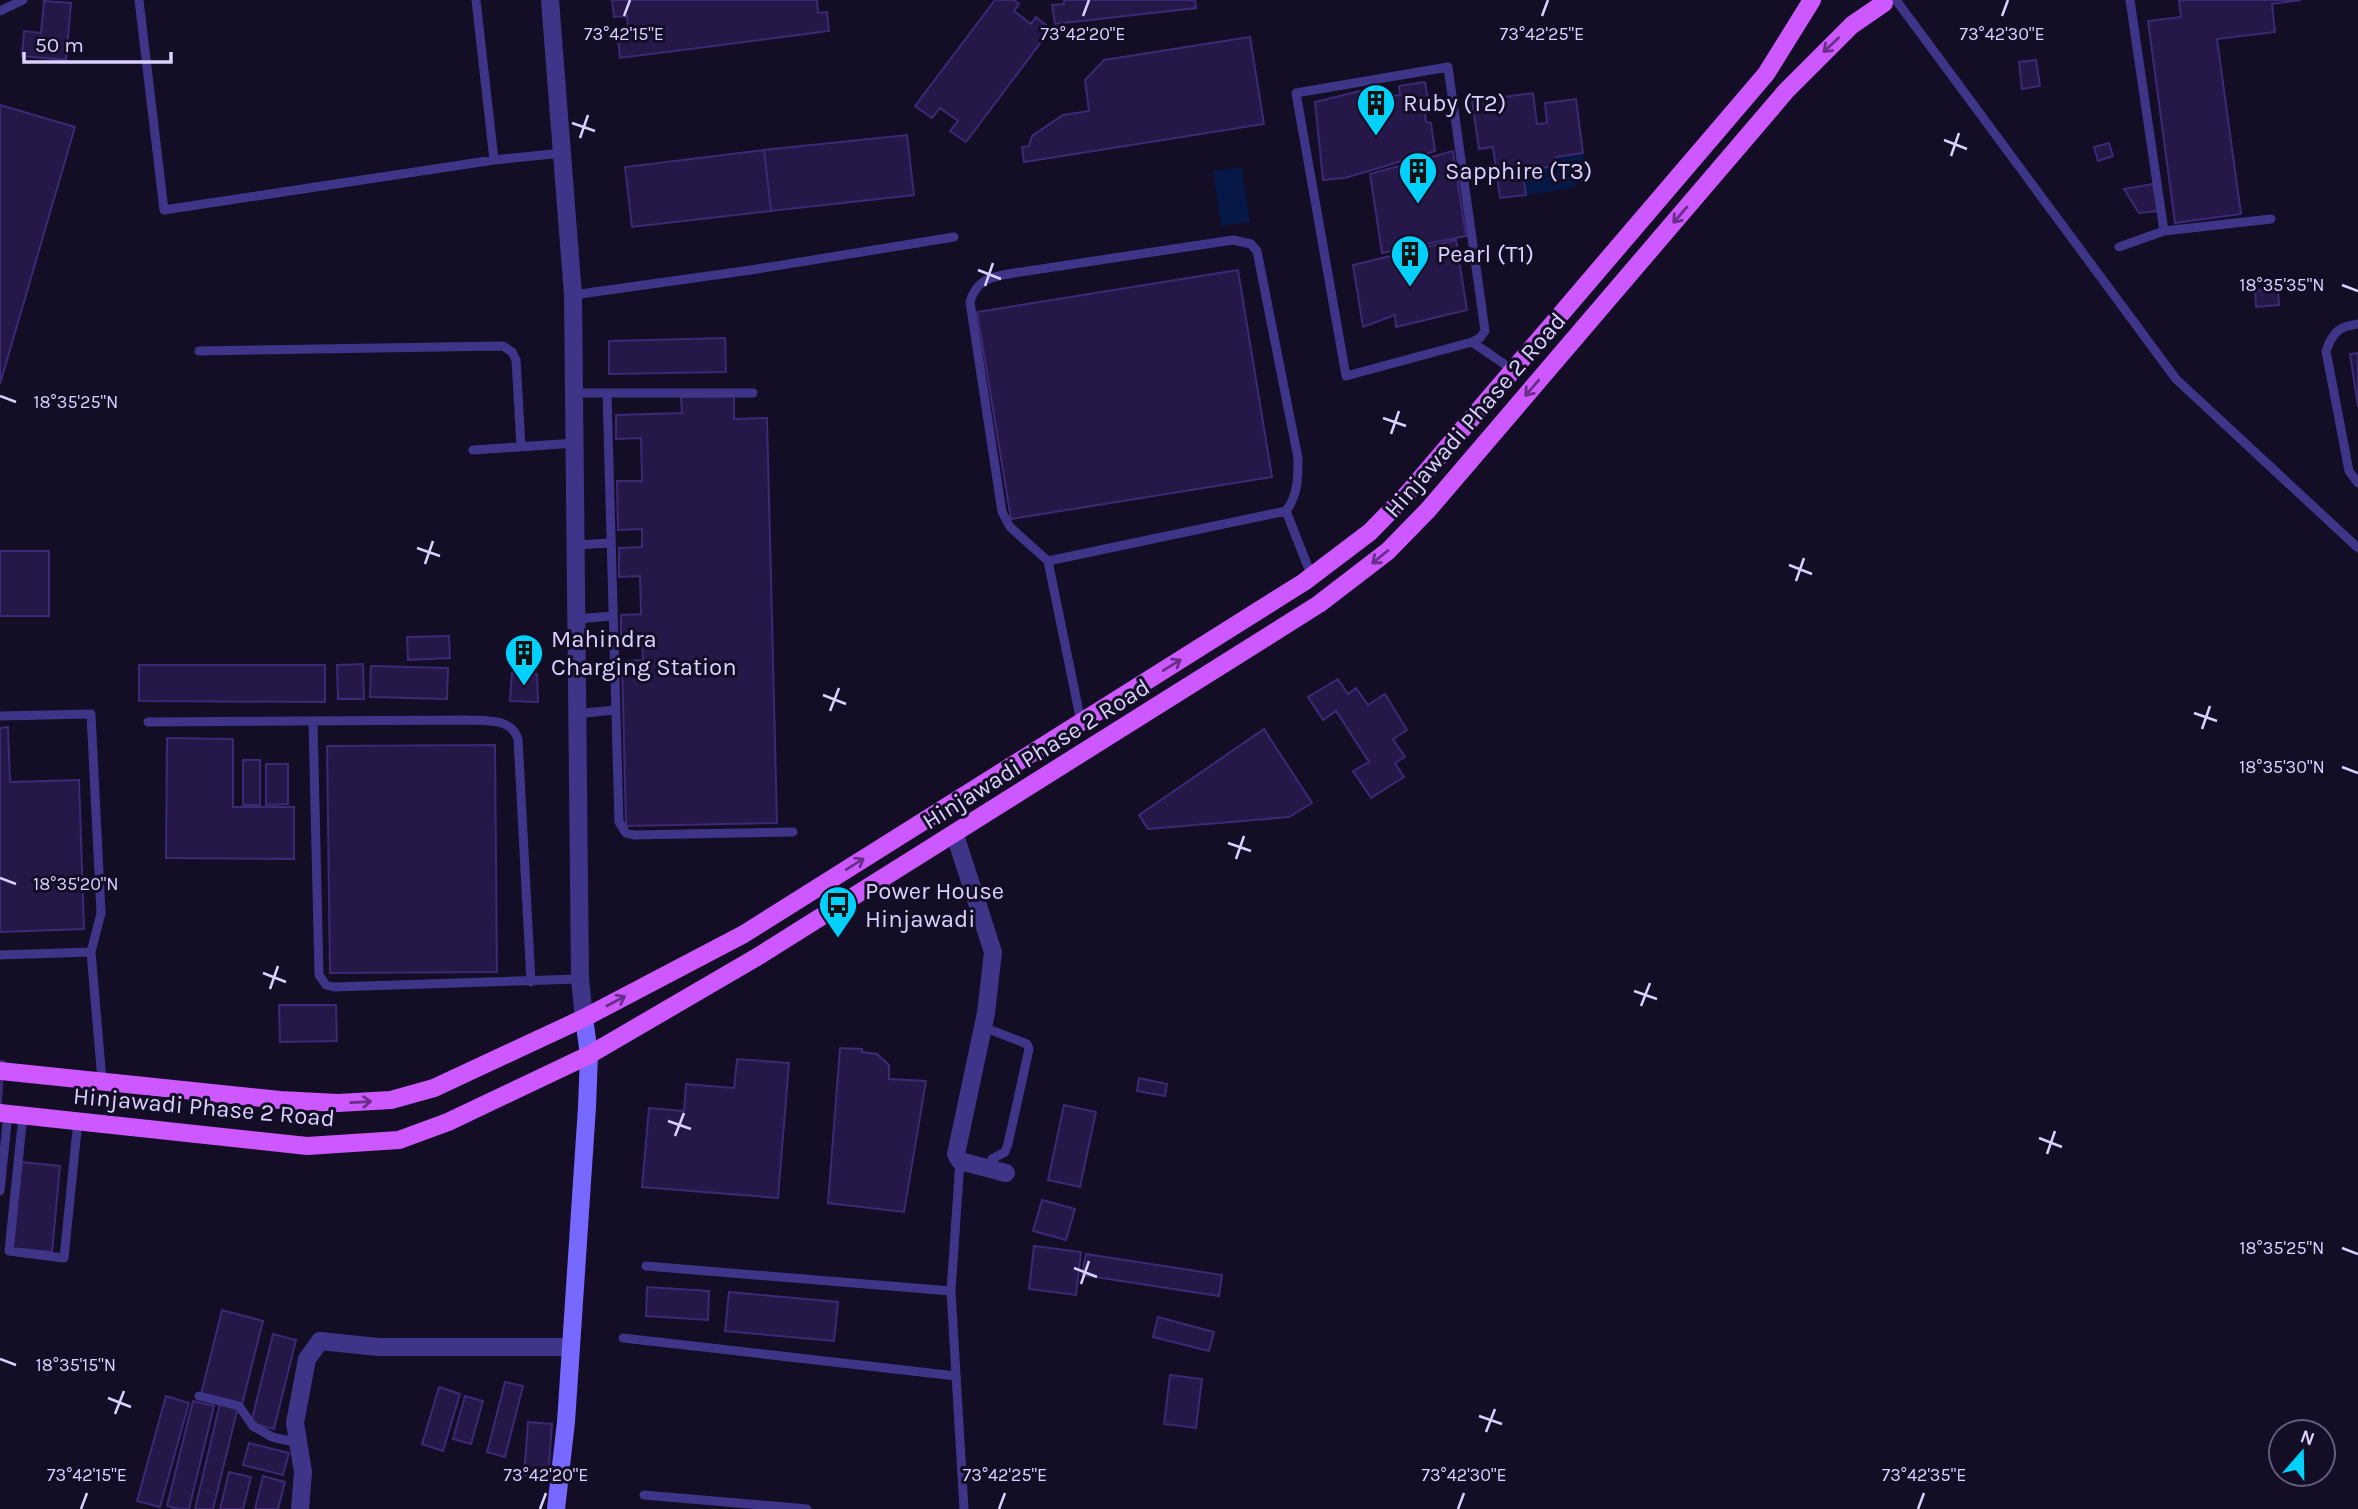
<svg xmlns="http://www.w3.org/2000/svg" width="2358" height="1509" font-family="Karla,sans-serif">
<rect width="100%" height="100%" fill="#130d25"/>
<path fill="#061845" d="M 1583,153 L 1586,173 L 1573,188 L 1526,195 L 1522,170 L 1557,166 L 1556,157 Z
M 1242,167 L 1250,222 L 1221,226 L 1213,171 Z"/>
<path fill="#251848" stroke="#3d2875" stroke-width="2" d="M 612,0 L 817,0 L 818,13 L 827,12 L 829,31 L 620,58 L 618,39 L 629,38 L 627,16 L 614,17 Z
M 995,0 L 1014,0 L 1019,4 L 1014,11 L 1031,24 L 1036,17 L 1051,29 L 966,142 L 950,131 L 958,121 L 940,108 L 932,118 L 915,106 Z
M 1064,0 L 1195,0 L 1196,8 L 1055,24 L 1052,5 L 1064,4 Z
M 2179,0 L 2301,0 L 2272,4 L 2275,32 L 2217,39 L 2241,214 L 2175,223 L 2148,21 L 2181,17 Z
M 44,1 L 71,3 L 66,60 L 22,56 L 24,31 L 41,33 Z
M 1250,37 L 1264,124 L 1024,162 L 1022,147 L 1029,146 L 1032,136 L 1063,115 L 1089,111 L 1085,80 L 1104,60 Z
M 2036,60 L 2040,86 L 2022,89 L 2019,62 Z
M 1425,82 L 1430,111 L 1425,114 L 1426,122 L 1431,123 L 1435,151 L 1345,178 L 1323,180 L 1315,102 L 1380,86 L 1381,97 L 1400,95 L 1399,86 Z
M 1533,93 L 1537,124 L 1547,123 L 1545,103 L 1576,99 L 1583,153 L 1556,157 L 1557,166 L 1522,170 L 1526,195 L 1500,198 L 1493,147 L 1479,149 L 1472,101 Z
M 0,105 L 75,127 L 0,384 Z
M 907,135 L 914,195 L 771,211 L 764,150 Z
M 2109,143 L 2113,156 L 2098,161 L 2094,147 Z
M 764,150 L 771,211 L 632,227 L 625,167 Z
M 1453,151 L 1466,236 L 1382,253 L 1370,174 Z
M 2153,184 L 2158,211 L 2139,213 L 2124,189 Z
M 1456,240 L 1467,310 L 1396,327 L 1395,315 L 1363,327 L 1353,265 Z
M 1238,270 L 1272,477 L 1011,519 L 977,312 Z
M 2278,288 L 2279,305 L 2256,307 L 2255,291 Z
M 725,338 L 726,372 L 609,374 L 609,341 Z
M 2358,353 L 2358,407 L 2350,354 Z
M 734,396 L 734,419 L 767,418 L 777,823 L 626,826 L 622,661 L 643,660 L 642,644 L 621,644 L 621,615 L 641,614 L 640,576 L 619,577 L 619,548 L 642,547 L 642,529 L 618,530 L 617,481 L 642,481 L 641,438 L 616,439 L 616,415 L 682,413 L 681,397 Z
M 0,551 L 49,551 L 49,616 L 0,616 Z
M 449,636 L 450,658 L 408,660 L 407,637 Z
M 363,664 L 364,699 L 338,699 L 337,665 Z
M 139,665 L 325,665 L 325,702 L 139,701 Z
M 371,666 L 448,668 L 447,699 L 370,697 Z
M 512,673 L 537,674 L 538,702 L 510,701 Z
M 1338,679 L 1348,694 L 1356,688 L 1368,705 L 1385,694 L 1407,730 L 1393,739 L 1405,757 L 1395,763 L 1404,777 L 1371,798 L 1353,771 L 1369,762 L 1336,711 L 1323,720 L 1308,697 Z
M 8,727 L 10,782 L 79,780 L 84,929 L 0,932 L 0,728 Z
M 1264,729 L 1312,803 L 1289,817 L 1148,829 L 1139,815 Z
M 167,738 L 233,739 L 233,807 L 294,807 L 294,859 L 166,858 Z
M 495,745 L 497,972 L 330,973 L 327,746 Z
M 243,760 L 260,760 L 260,805 L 243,805 Z
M 266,764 L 288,764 L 288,804 L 266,805 Z
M 279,1005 L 336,1005 L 337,1041 L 280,1042 Z
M 840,1048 L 862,1049 L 862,1052 L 877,1054 L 889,1065 L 889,1079 L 926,1081 L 904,1212 L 828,1203 Z
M 737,1059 L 789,1063 L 778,1198 L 642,1187 L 649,1108 L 684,1111 L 686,1084 L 734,1088 Z
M 0,1061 L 4,1061 L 0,1115 Z
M 1139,1078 L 1167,1084 L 1165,1096 L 1137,1091 Z
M 1064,1105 L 1096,1112 L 1080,1187 L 1048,1180 Z
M 21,1162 L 60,1166 L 52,1252 L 13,1248 Z
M 1042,1200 L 1075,1209 L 1066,1240 L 1033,1231 Z
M 1034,1246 L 1081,1252 L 1076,1295 L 1029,1289 Z
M 1086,1254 L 1222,1275 L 1219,1296 L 1082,1275 Z
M 647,1287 L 709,1291 L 708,1320 L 646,1316 Z
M 729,1292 L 838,1302 L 834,1341 L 725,1331 Z
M 222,1310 L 263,1321 L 242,1405 L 201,1394 Z
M 1158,1317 L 1214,1332 L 1209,1351 L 1153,1337 Z
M 273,1334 L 296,1340 L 274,1429 L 251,1423 Z
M 1170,1375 L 1202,1379 L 1196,1428 L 1164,1424 Z
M 505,1382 L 523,1386 L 505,1457 L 487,1452 Z
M 439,1387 L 460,1394 L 443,1451 L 422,1444 Z
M 166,1396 L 189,1403 L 160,1507 L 137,1501 Z
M 465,1396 L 483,1401 L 471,1444 L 453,1439 Z
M 193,1401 L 214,1406 L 189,1509 L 179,1509 L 167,1506 Z
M 220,1403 L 238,1407 L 213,1509 L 195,1509 Z
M 528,1422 L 552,1424 L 548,1477 L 524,1475 Z
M 249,1443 L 289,1453 L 283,1475 L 243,1465 Z
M 229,1472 L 251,1477 L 243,1509 L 220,1509 Z
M 263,1476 L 285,1482 L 278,1509 L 255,1509 Z"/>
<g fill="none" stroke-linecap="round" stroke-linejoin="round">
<path stroke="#3e3588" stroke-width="9" d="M 139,0 L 164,210 L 494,160 L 563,153
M 476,0 L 494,160
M 1896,0 L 2176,379 L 2358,548
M 0,11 L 23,0
M 2164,231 L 2271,219
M 2119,247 L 2164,231 L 2130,0
M 573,295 L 751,270 L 954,237
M 2358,324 C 2338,327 2333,332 2326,351 L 2349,471 L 2358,483
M 1472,342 L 1480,338 L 1485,331 L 1448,67 L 1296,93 L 1346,376 L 1472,342 L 1513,370
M 199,351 L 503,346 L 512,352 L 516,360 L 521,446
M 575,393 L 753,393
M 607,393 L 619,822 L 626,833 L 634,835 L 793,832
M 473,450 L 576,443
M 1286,511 L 1312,577
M 574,545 L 611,543
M 1048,561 L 1286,511 C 1298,495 1298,478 1298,458 L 1257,251 L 1251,244 L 1233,240 L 1014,273 C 992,277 977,278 970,302 L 1002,512 L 1010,527 L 1048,561 L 1081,722
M 576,619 L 612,616
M 576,714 L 614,710
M 0,716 L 91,714 L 101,913 L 91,952 L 102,1080
M 313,721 L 319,975 L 326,985 L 334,987 L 580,979
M 148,722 L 467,720 C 485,721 512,718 518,739 L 531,982
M 0,955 L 91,952
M 983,1027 L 1027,1044 L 1029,1049 L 1008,1144 L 1005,1152 L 992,1159 L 989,1168
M 23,1115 L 9,1251 L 64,1258 L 78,1120
M 0,1191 L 8,1113
M 646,1266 L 951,1291 L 960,1161
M 951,1291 L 964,1509
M 623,1338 L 956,1376
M 199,1396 L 239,1406 L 253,1426 L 272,1437 L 298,1443
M 644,1495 L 807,1509"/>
<path stroke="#3e3588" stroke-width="18" d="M 550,0 L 573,295 L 580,979 L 584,1018
M 955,835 L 993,952 L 986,1013 L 956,1154 L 960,1161 L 1006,1173
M 300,1509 L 303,1472 L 295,1423 L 307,1359 L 320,1341 L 378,1347 L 568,1347"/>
<path stroke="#7768ff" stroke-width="18" d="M 556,1509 L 566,1422 L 587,1107 L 589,1055 L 584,1018"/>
<path stroke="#cd58ff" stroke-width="18" d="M 0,1071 L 280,1100 L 338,1103 L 391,1100 L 434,1088 L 584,1018 L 744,934 L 1304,582 L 1370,532 L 1408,493 L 1766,74 L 1812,0
M 0,1113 L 307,1146 L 399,1140 L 448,1122 L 589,1055 L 757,957 L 1319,604 L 1388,551 L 1428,510 L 1786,91 L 1852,25 L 1884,3"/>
</g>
<defs><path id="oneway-shaft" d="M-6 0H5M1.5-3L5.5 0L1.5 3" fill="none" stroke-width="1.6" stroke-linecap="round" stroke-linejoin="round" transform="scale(1.75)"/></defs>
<g stroke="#672f87">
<use href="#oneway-shaft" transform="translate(1831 45) rotate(137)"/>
<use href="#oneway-shaft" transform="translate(1680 215) rotate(131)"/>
<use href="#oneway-shaft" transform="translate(1532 388) rotate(131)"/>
<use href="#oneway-shaft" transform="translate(1380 557) rotate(141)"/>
<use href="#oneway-shaft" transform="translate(1172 665) rotate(-32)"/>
<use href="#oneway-shaft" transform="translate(855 864) rotate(-32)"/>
<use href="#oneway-shaft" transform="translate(616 1001) rotate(-28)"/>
<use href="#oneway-shaft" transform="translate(361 1102) rotate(-3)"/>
</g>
<path fill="none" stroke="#dad1ff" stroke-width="2.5" d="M 624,16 L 630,0M 1083,16 L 1089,0M 1542,16 L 1548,0M 2002,16 L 2008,0M 572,123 L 595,131M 580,138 L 588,115M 1944,140 L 1967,149M 1951,156 L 1959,133M 978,270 L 1001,279M 2342,285 L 2358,291M 985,286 L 993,263M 0,396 L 16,402M 1383,418 L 1406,426M 1391,434 L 1399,411M 417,548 L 440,556M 425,564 L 433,541M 1789,565 L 1812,574M 1796,581 L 1804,558M 823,695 L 846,704M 830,711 L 839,688M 2194,713 L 2217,721M 2202,729 L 2210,706M 2342,767 L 2358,773M 1228,843 L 1251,851M 1236,859 L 1244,836M 0,878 L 16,884M 263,973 L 286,982M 270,989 L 278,966M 1634,991 L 1657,999M 1641,1006 L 1650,983M 668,1121 L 691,1129M 675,1136 L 684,1113M 2039,1138 L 2062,1147M 2047,1154 L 2055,1131M 2342,1248 L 2358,1254M 1074,1268 L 1097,1277M 1081,1284 L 1089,1261M 0,1359 L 16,1365M 108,1398 L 131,1407M 115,1414 L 124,1391M 1479,1416 L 1502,1424M 1486,1432 L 1495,1409M 81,1509 L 87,1493M 540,1509 L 546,1493M 999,1509 L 1005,1493M 1458,1509 L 1464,1493M 1918,1509 L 1924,1493"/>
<defs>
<g id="building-pin" transform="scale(2.0125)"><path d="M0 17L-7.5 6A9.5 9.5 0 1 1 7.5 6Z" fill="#00d0fc" stroke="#130d25"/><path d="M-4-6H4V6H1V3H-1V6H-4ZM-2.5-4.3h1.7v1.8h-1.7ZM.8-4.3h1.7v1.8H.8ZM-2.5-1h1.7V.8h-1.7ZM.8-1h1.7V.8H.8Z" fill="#111"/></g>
<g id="bus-pin" transform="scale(2.0125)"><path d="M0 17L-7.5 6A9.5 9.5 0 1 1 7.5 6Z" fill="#00d0fc" stroke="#130d25"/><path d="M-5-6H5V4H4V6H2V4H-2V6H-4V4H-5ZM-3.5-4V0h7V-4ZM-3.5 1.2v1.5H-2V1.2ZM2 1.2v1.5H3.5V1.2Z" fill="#111"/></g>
</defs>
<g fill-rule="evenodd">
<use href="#building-pin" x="1376" y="103"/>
<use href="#building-pin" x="1418" y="171"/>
<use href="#building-pin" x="1410" y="254"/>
<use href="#building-pin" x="524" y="653"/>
<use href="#bus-pin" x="838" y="905"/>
</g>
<g text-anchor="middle" stroke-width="6" stroke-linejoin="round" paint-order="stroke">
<g font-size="24" fill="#dad1ff" stroke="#130d25" text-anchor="start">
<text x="1403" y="111">Ruby (T2)</text>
<text x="1445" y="179">Sapphire (T3)</text>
<text x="1437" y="262">Pearl (T1)</text>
<text x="551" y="647">Mahindra<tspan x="551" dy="28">Charging Station</tspan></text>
<text x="865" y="899">Power House<tspan x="865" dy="28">Hinjawadi</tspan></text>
</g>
<g font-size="24" fill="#dad1ff" stroke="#130d25">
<text transform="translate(1475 415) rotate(-49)" y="8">Hinjawadi Phase 2 Road</text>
<text transform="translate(1036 754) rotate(-32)" y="8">Hinjawadi Phase 2 Road</text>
<text transform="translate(204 1107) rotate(5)" y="8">Hinjawadi Phase 2 Road</text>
</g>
</g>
<g font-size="18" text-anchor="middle" fill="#dad1ff" stroke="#130d25" stroke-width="6" stroke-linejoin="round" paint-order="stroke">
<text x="624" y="40">73°42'15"E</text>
<text x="1083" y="40">73°42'20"E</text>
<text x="1542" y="40">73°42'25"E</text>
<text x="2002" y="40">73°42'30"E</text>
<text x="2282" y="291">18°35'35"N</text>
<text x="76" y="408">18°35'25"N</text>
<text x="2282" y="773">18°35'30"N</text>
<text x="76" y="890">18°35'20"N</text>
<text x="2282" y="1254">18°35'25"N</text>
<text x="76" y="1371">18°35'15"N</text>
<text x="87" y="1481">73°42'15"E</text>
<text x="546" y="1481">73°42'20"E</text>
<text x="1005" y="1481">73°42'25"E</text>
<text x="1464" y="1481">73°42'30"E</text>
<text x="1924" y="1481">73°42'35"E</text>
</g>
<g transform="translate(2302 1453) rotate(20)"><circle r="33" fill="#130d25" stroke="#635b7c" stroke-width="2"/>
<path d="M0-5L12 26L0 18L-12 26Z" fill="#00d0fc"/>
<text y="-10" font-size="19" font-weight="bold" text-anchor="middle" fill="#dad1ff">N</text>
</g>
<path d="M24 52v10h147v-10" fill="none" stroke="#dad1ff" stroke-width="3.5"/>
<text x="35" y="52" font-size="21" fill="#dad1ff" stroke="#130d25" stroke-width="5" paint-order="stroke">50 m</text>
</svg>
